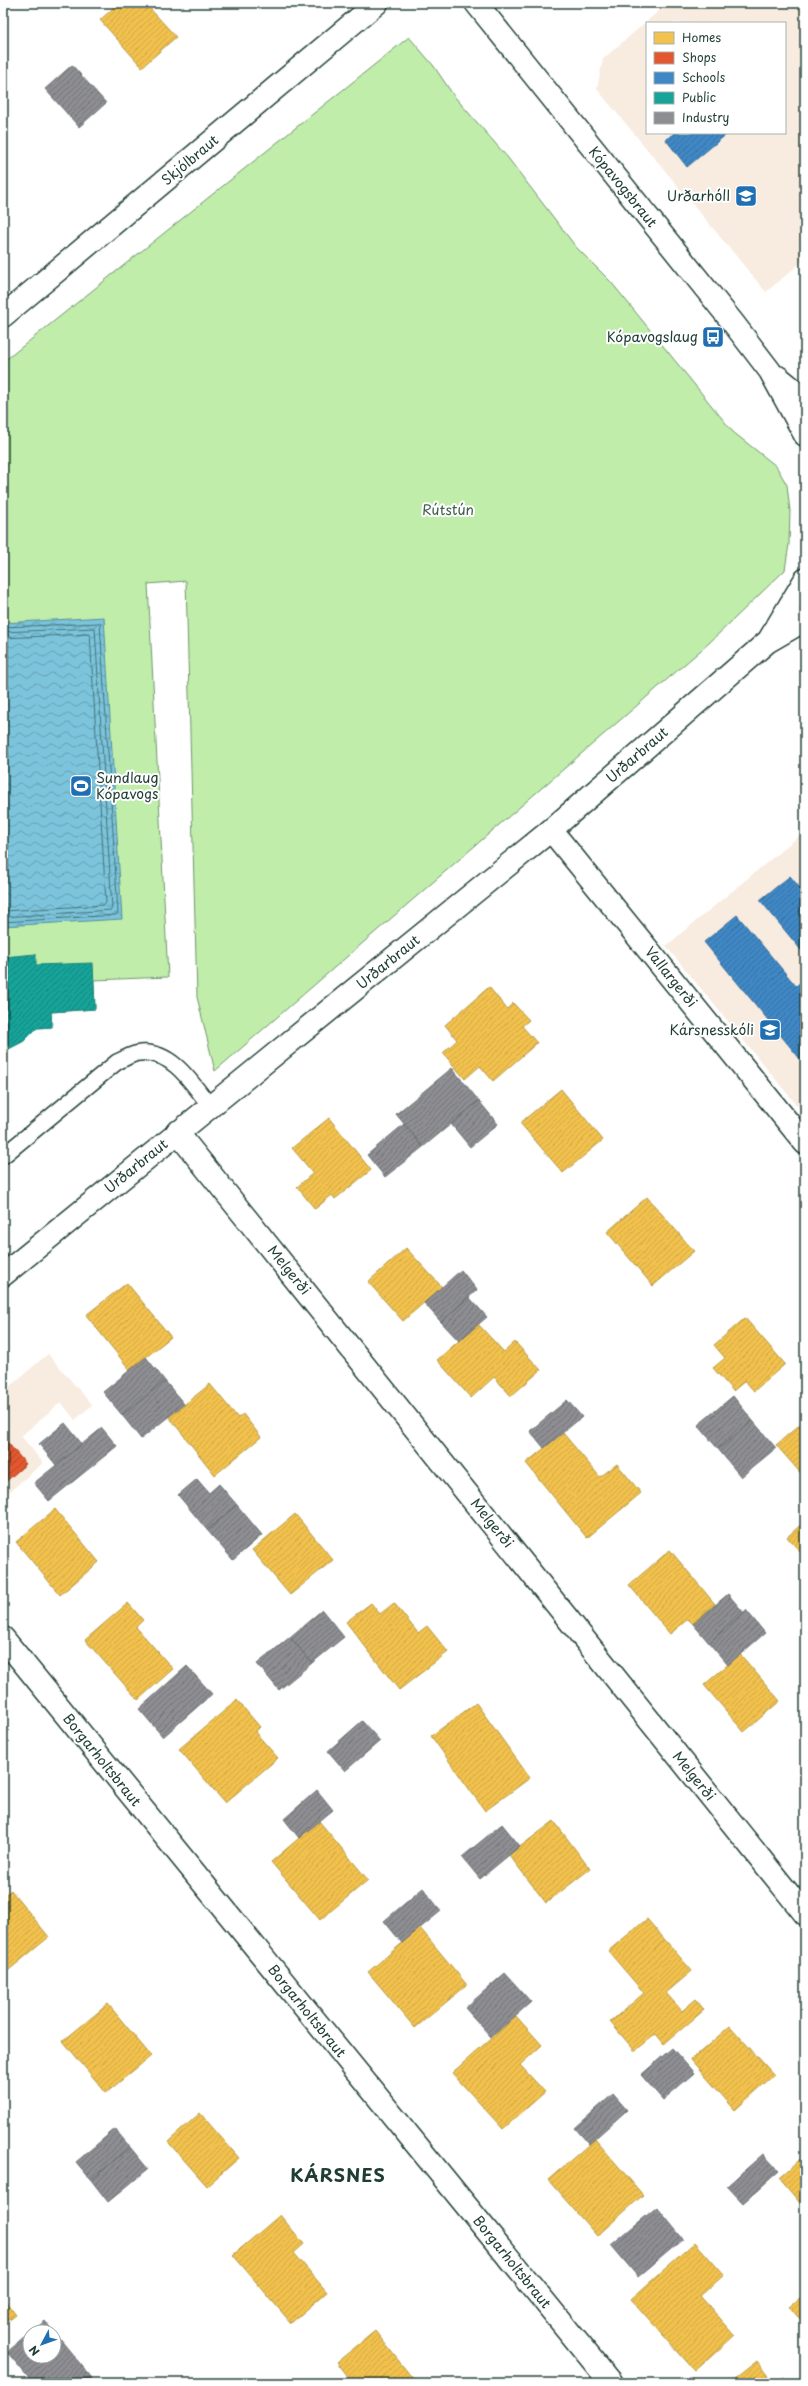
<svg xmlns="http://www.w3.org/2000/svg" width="808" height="2386" font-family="'Playpen Sans',sans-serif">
<defs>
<pattern id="water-waves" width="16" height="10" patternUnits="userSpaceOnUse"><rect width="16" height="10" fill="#7bc4dc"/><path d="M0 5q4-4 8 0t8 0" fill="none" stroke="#64a0b3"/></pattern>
<pattern id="homes-hatch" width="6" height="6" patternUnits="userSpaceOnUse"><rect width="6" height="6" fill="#f2c14e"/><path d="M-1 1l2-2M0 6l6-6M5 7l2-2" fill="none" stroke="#cfa745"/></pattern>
<pattern id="shops-hatch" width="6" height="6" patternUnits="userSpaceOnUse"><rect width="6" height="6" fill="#e4572e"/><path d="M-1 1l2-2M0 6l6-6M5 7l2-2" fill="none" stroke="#b84928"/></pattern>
<pattern id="schools-hatch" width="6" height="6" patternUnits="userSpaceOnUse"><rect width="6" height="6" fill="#3f88c5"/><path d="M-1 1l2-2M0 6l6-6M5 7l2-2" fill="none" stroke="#3470a1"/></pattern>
<pattern id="public-hatch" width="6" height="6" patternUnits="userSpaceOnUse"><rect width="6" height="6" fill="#17a398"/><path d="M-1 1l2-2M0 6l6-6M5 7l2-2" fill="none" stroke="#14867d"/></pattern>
<pattern id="industry-hatch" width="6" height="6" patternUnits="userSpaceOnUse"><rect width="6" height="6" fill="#8d8d92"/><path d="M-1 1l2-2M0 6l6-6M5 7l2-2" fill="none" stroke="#737478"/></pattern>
</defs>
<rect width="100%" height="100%" fill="#fff"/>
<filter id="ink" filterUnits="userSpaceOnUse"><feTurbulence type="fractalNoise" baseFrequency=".025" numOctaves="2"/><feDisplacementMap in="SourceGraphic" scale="8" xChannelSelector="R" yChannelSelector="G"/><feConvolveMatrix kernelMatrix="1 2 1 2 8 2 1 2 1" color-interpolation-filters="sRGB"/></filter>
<g filter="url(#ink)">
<path fill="#f8ebe0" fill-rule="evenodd" d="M 668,3 L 805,3 L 805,259 L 766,292 L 597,89 L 603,59 ZM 647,23 L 785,23 L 785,133 L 647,133 Z
M 805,831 L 805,1115 L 666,946 Z
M 48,1354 L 92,1405 L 75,1420 L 61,1402 L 21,1436 L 43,1463 L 3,1497 L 3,1392 Z"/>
<path fill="#c1edaa" stroke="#70956f" d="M 409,37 L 433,65 L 454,96 L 508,158 L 576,247 L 611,282 L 733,432 L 776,466 L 787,485 L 790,511 L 789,544 L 785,570 L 708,644 L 215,1071 L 197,997 L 186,581 L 148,584 L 168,977 L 94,980 L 95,1009 L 51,1012 L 52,1027 L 37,1028 L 24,1041 L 3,1052 L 3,362 Z"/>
<path fill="url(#water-waves)" stroke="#568e99" d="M 104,617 L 122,919 L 3,926 L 3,623 Z"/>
<path fill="url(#homes-hatch)" stroke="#b39946" d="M 119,3 L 145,3 L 176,37 L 142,67 L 100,20 Z
M 489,987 L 507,1009 L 513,1003 L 529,1020 L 522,1026 L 537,1043 L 493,1081 L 480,1066 L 465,1079 L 443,1053 L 457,1040 L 445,1025 Z
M 561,1089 L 603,1140 L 563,1173 L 520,1123 Z
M 329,1118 L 371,1170 L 335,1199 L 332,1195 L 315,1209 L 297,1187 L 313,1173 L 292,1148 Z
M 647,1197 L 694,1251 L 653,1286 L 607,1232 Z
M 406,1248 L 442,1287 L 403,1321 L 368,1282 Z
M 127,1283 L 171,1337 L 130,1370 L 86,1315 Z
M 745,1318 L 785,1364 L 754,1391 L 745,1381 L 733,1391 L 713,1368 L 725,1358 L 714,1345 Z
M 478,1324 L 504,1352 L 515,1342 L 541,1370 L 511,1396 L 494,1377 L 471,1398 L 437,1360 Z
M 210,1384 L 238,1418 L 243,1414 L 261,1437 L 215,1475 L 169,1417 Z
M 805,1420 L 805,1478 L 776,1445 Z
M 563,1433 L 600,1477 L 617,1464 L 641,1493 L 587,1538 L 526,1463 Z
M 55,1509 L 99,1562 L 60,1595 L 16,1542 Z
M 295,1514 L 333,1560 L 290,1595 L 252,1550 Z
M 805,1521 L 805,1553 L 803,1555 L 787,1537 Z
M 670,1550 L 715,1604 L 693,1624 L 688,1619 L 670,1634 L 629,1585 Z
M 128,1603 L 143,1620 L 136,1627 L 173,1669 L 138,1700 L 85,1640 Z
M 371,1603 L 380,1614 L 394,1603 L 418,1633 L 427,1626 L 448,1652 L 399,1690 L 346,1622 Z
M 740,1654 L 780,1701 L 744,1732 L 704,1685 Z
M 237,1700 L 260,1727 L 255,1732 L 278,1758 L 225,1803 L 179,1749 Z
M 476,1703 L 530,1778 L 485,1811 L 431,1736 Z
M 805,1778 L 805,1790 L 799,1783 Z
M 319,1821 L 368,1880 L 320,1920 L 271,1862 Z
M 554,1821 L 590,1869 L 546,1903 L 509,1855 Z
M 11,1890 L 49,1937 L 4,1974 L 3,1896 Z
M 647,1919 L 692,1971 L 666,1993 L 682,2011 L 696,1999 L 704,2010 L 664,2044 L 656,2034 L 635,2051 L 610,2022 L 644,1993 L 608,1951 Z
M 420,1928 L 467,1985 L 415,2028 L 368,1972 Z
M 108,2004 L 151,2056 L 106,2093 L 63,2041 Z
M 516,2016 L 542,2045 L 520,2065 L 545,2092 L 503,2129 L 452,2073 Z
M 730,2026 L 774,2075 L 735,2110 L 691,2060 Z
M 200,2113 L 239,2158 L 207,2186 L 168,2142 Z
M 595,2139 L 643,2195 L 597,2236 L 548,2180 Z
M 805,2155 L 805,2209 L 779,2178 Z
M 280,2215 L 304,2244 L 294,2253 L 327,2292 L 291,2323 L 233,2255 Z
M 695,2242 L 724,2275 L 700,2296 L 735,2335 L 695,2371 L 631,2299 Z
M 805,2294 L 805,2317 L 801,2320 L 790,2306 Z
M 3,2298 L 16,2315 L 3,2325 Z
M 375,2331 L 414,2380 L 410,2383 L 353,2383 L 337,2362 Z
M 757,2361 L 774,2383 L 729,2383 Z
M 784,2377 L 789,2383 L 776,2383 Z"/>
<path fill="url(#shops-hatch)" stroke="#a94f30" d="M 3,1437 L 26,1464 L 3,1484 Z"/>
<path fill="url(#schools-hatch)" stroke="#35729a" d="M 674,133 L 728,133 L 687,167 L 666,140 Z
M 790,876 L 805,894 L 805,955 L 760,900 Z
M 737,915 L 796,986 L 805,979 L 805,1065 L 704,942 Z"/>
<path fill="url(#public-hatch)" stroke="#19847a" d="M 36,954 L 36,965 L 93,963 L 95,1009 L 51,1012 L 52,1027 L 37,1028 L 24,1041 L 3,1052 L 3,957 Z"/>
<path fill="url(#industry-hatch)" stroke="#6c7576" d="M 72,65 L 106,103 L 79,127 L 45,89 Z
M 452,1068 L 479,1101 L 423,1147 L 396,1114 Z
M 479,1101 L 498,1124 L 470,1147 L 451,1124 Z
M 404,1124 L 423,1147 L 385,1177 L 367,1155 Z
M 461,1270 L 477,1290 L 441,1322 L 424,1303 Z
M 469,1297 L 487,1317 L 459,1341 L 441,1322 Z
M 146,1357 L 165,1381 L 122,1415 L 103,1392 Z
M 165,1381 L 184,1404 L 141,1439 L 122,1415 Z
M 733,1396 L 753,1421 L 718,1449 L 698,1425 Z
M 567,1400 L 582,1417 L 544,1448 L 530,1431 Z
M 753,1421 L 776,1448 L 741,1477 L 718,1449 Z
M 65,1423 L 82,1444 L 56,1465 L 39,1444 Z
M 102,1428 L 117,1446 L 49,1501 L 34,1483 Z
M 197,1479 L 209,1493 L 219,1484 L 237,1505 L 207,1530 L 178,1495 Z
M 237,1505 L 262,1535 L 233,1560 L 207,1530 Z
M 728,1594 L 744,1613 L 709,1643 L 693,1624 Z
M 322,1610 L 344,1637 L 312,1663 L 290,1637 Z
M 746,1610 L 765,1633 L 728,1665 L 709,1643 Z
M 290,1637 L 312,1663 L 279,1690 L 257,1664 Z
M 187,1666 L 212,1694 L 163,1737 L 139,1709 Z
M 362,1721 L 380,1741 L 345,1771 L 328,1751 Z
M 317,1790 L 333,1810 L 299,1838 L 284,1819 Z
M 502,1824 L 520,1846 L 480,1879 L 462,1857 Z
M 423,1888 L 441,1911 L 402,1943 L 384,1921 Z
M 505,1973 L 531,2002 L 491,2037 L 465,2008 Z
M 672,2048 L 694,2073 L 663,2100 L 641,2075 Z
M 613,2094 L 627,2110 L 589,2144 L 575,2128 Z
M 115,2129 L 130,2147 L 91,2180 L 76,2162 Z
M 130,2147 L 148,2169 L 108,2202 L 91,2180 Z
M 763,2154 L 779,2171 L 743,2203 L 727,2186 Z
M 657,2207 L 683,2239 L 638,2277 L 611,2245 Z
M 45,2321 L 92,2378 L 86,2383 L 33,2383 L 7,2352 L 30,2333 L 30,2356 L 54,2356 L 54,2332 L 31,2332 Z"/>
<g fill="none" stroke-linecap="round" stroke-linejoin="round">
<path stroke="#447377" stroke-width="1" d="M 3,627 L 100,623 L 118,913 L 116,915 L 3,922
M 3,632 L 95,628 L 112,908 L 111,910 L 3,917
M 3,638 L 90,634 L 106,903 L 104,905 L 3,911"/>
<g stroke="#1f3d34" stroke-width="18">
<path id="service" d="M 3,1156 L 117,1062 C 124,1059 133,1053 140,1053 C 172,1050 192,1083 209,1105"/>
</g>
<g stroke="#1f3d34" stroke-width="25">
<path id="minor" d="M 3,316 L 377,3
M 551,830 L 805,1143
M 177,1132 L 805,1914"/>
</g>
<g stroke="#1f3d34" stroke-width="25">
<path id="tertiary" d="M 476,3 L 734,324 L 770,371 L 805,435
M 778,377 L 805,399
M 769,640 L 805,580
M 3,1275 L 551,830 L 767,642 L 805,620
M 3,1638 L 611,2383"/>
</g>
<use href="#service" stroke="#fff" stroke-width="15"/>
<use href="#minor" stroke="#fff" stroke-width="22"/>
<use href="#tertiary" stroke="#fff" stroke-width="22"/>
</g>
</g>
<defs>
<g id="school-square" transform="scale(1.15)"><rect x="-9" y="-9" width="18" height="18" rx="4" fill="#1f6fb2" stroke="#fff"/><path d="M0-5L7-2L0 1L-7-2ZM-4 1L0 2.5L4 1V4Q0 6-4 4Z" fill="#fff"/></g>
<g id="bus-square" transform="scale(1.15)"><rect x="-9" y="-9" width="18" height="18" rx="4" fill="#1f6fb2" stroke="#fff"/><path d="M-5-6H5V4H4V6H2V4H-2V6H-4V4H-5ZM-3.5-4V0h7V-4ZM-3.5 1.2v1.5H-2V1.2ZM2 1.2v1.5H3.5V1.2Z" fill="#fff"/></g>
<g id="stadium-square" transform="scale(1.15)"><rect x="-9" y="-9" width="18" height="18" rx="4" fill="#1f6fb2" stroke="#fff"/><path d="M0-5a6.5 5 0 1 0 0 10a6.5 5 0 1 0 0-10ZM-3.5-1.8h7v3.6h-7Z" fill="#fff"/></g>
</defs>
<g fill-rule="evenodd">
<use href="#school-square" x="746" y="196"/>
<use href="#bus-square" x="713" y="337"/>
<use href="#stadium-square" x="81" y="786"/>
<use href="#school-square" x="770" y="1030"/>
</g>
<g text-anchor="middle" stroke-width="4" stroke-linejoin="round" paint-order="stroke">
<g font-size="14" fill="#1f3d34" stroke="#fff">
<text transform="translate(190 160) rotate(-40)" y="5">Skjólbraut</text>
<text transform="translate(623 187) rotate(51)" y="5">Kópavogsbraut</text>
<text transform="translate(637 755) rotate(-41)" y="5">Urðarbraut</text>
<text transform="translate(388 962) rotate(-39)" y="5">Urðarbraut</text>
<text transform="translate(671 977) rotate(51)" y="5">Vallargerði</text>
<text transform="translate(136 1166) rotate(-39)" y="5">Urðarbraut</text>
<text transform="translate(289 1270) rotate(51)" y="5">Melgerði</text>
<text transform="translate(492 1523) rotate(51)" y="5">Melgerði</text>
<text transform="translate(102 1760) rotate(51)" y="5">Borgarholtsbraut</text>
<text transform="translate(694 1776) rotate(51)" y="5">Melgerði</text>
<text transform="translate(307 2011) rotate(51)" y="5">Borgarholtsbraut</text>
<text transform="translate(512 2262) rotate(51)" y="5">Borgarholtsbraut</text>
</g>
<g font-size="14" fill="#1f3d34" stroke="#fff" text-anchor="end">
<text x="730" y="201">Urðarhóll</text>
<text x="698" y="342">Kópavogslaug</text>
<text x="96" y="783" text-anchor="start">Sundlaug<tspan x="96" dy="16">Kópavogs</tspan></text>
<text x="754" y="1035">Kársnesskóli</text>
</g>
<g font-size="14" fill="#3f604c" stroke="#fff">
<text x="448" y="515">Rútstún</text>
</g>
<g font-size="18" font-weight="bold" letter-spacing="1" fill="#1f3d34" stroke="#fff">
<text x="338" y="2182">KÁRSNES</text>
</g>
</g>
<rect width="808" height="2386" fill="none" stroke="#fff" stroke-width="16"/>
<rect x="8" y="8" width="792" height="2370" fill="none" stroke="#1f3d34" stroke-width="1.5" filter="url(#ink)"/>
<rect x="646" y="22" width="140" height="112" fill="#ffffff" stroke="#a5b1ae"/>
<rect x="654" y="32" width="20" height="12" fill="#f2c14e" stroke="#a5b1ae"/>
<text x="682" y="42" font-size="12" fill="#1f3d34">Homes</text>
<rect x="654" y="52" width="20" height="12" fill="#e4572e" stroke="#a5b1ae"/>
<text x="682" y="62" font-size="12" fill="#1f3d34">Shops</text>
<rect x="654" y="72" width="20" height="12" fill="#3f88c5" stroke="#a5b1ae"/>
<text x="682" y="82" font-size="12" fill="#1f3d34">Schools</text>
<rect x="654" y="92" width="20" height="12" fill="#17a398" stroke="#a5b1ae"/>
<text x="682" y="102" font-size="12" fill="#1f3d34">Public</text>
<rect x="654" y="112" width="20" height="12" fill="#8d8d92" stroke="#a5b1ae"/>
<text x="682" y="122" font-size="12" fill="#1f3d34">Industry</text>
<g transform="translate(42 2344) rotate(229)"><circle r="19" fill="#ffffff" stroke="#a5b1ae"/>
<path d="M0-3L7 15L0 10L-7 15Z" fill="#1f6fb2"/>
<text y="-6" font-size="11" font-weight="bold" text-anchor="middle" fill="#1f3d34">N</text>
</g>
</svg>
